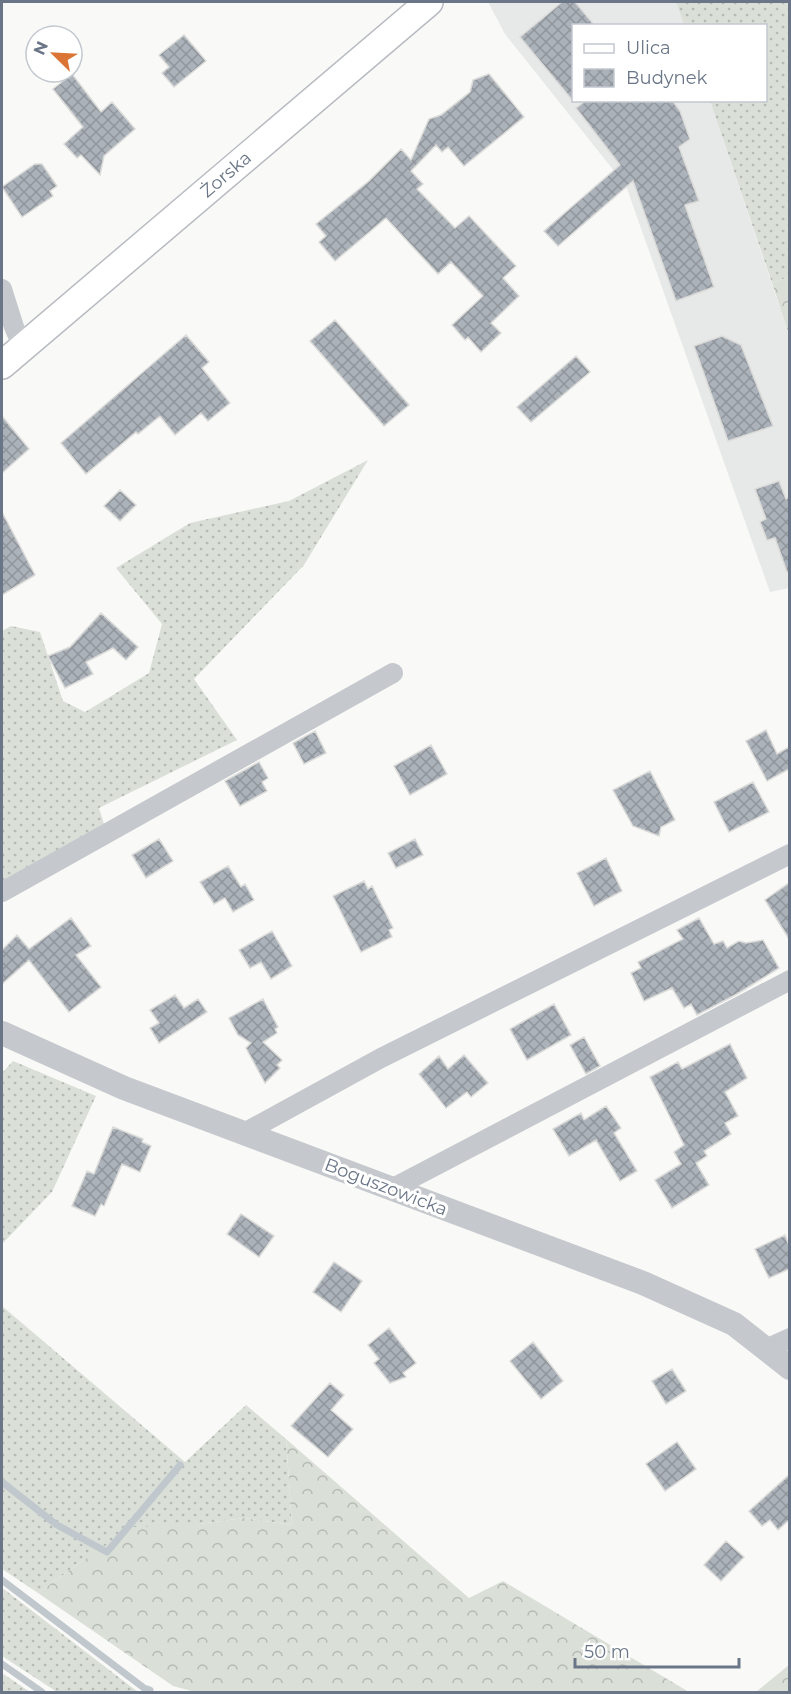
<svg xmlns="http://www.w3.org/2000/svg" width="791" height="1694" font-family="Montserrat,sans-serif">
<defs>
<pattern id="grass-dots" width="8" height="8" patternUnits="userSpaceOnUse" patternTransform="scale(1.5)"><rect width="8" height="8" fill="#dae0d8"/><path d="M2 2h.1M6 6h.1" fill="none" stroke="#b5bab5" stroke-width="1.8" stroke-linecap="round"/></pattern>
<pattern id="forest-crowns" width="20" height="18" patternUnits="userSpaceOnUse" patternTransform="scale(1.5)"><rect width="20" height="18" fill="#dae0d8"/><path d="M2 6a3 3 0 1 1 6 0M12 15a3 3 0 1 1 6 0" fill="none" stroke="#b5bab5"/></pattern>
<pattern id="building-cross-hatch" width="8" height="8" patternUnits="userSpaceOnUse" patternTransform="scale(1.5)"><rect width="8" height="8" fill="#acb2b9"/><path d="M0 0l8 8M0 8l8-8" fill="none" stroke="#90959c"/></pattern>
</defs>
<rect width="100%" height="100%" fill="#f9f9f7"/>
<path fill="#e7e8e8" d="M 488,2 L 676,2 L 684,25 L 574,26 L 574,100 L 710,101 L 789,335 L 789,588 L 770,592 L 626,186 L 505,34 Z"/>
<path fill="url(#grass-dots)" d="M 676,2 L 789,2 L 789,277 L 772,283 L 710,101 L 766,100 L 766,26 L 684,25 Z
M 368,460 L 304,565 L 194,679 L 237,740 L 99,808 L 104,824 L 2,881 L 2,631 L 11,626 L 40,632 L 63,701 L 85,712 L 149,673 L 162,624 L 116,568 L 190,523 L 289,501 Z
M 13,1061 L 96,1096 L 52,1192 L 2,1244 L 2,1073 Z
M 2,1306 L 185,1462 L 246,1405 L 286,1439 L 292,1525 L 244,1518 L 199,1524 L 85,1559 L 38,1593 L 2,1569 Z
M 2,1588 L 5,1590 L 138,1692 L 57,1692 L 2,1656 Z
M 2,1673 L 30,1692 L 2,1692 Z"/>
<path fill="url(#forest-crowns)" d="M 789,277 L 790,277 L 789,335 L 772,283 Z
M 286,1439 L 469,1598 L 503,1581 L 689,1692 L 195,1692 L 173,1686 L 38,1593 L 85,1559 L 134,1527 L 199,1524 L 244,1518 L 292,1525 Z
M 789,1665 L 789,1692 L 756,1692 Z"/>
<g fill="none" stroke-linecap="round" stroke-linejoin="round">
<path stroke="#c0c7cd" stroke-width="7" d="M 2,1482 L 57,1525 L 107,1552 L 180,1465
M 2,1580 L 144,1688 L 150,1690
M 2,1664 L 42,1692"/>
</g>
<path fill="url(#building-cross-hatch)" stroke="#dbdbd9" stroke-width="1.5" d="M 562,2 L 575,2 L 595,26 L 573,26 L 573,101 L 520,37 Z
M 184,35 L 206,61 L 174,87 L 162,73 L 169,67 L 159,55 Z
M 72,74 L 101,112 L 112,102 L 135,129 L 104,156 L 100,175 L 81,155 L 77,158 L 64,144 L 83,127 L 53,89 Z
M 489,74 L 524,117 L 464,166 L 448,147 L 442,152 L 436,145 L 411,171 L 423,184 L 417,189 L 455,228 L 469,216 L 516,266 L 503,278 L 519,296 L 491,323 L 501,333 L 481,352 L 468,337 L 465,340 L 452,325 L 483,296 L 451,262 L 438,274 L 386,218 L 335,261 L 319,242 L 326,236 L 316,224 L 369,181 L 401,149 L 411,160 L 429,119 L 441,115 L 470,92 L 473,80 Z
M 587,100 L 672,100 L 680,111 L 690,139 L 679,147 L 699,201 L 685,205 L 714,287 L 676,301 L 633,181 L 558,246 L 544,231 L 620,165 L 576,108 Z
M 35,164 L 42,164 L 57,186 L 50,191 L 53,196 L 22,217 L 2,187 Z
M 335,320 L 409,405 L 384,426 L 310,341 Z
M 186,335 L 209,362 L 202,368 L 230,403 L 208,421 L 201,413 L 175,435 L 160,416 L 138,434 L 136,432 L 86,474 L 61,443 Z
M 722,336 L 741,345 L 773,426 L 728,441 L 694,346 Z
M 576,356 L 590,372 L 531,422 L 517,407 Z
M 2,416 L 29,449 L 2,473 Z
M 779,481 L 786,499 L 789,497 L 789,572 L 787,572 L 775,538 L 767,540 L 760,522 L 766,519 L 755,489 Z
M 120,490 L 136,505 L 120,521 L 104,506 Z
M 2,512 L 35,575 L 2,595 Z
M 101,613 L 138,647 L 126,660 L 113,648 L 86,662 L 93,674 L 65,688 L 48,656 L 70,647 Z
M 766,730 L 777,754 L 789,747 L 789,769 L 767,781 L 746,741 Z
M 315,731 L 326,753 L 304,764 L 293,743 Z
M 431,745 L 447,774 L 410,795 L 394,766 Z
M 259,762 L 268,778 L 262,782 L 267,791 L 240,806 L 225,781 Z
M 650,771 L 675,820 L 661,827 L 659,836 L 633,826 L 613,790 Z
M 753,782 L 769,812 L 729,832 L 714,802 Z
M 159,839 L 173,861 L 146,878 L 132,855 Z
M 415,839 L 423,855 L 396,868 L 388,853 Z
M 606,858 L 622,891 L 594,906 L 577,873 Z
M 228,866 L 241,887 L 245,884 L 254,900 L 233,912 L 225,898 L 214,904 L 200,882 Z
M 364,881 L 368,889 L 372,886 L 393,928 L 389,930 L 392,937 L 361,952 L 333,896 Z
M 789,883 L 789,939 L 765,900 Z
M 71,918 L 91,946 L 76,955 L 101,987 L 69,1012 L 29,960 L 2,984 L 2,950 L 17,935 L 29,949 Z
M 699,918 L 714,944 L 723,941 L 727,948 L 739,941 L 746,943 L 763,940 L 779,968 L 737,994 L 697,1015 L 691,1004 L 684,1008 L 672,988 L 644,1001 L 631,973 L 641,968 L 638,962 L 683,939 L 677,930 Z
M 272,931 L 292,966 L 271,979 L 261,962 L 250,968 L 239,950 Z
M 175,995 L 184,1008 L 198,999 L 207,1012 L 159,1043 L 150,1028 L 159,1023 L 150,1010 Z
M 263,999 L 278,1027 L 275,1029 L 277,1033 L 263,1042 L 282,1060 L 277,1065 L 280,1068 L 265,1083 L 246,1048 L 251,1043 L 238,1035 L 229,1018 Z
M 554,1004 L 571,1035 L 527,1060 L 510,1029 Z
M 584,1037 L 600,1066 L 586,1074 L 570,1045 Z
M 730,1044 L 747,1078 L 725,1092 L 738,1116 L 725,1123 L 731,1134 L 704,1151 L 707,1156 L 696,1163 L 709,1185 L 672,1208 L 655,1180 L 681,1164 L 674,1152 L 684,1145 L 650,1077 L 678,1062 L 682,1069 Z
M 464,1055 L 488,1083 L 471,1097 L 467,1092 L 446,1108 L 419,1074 L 439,1056 L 448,1069 Z
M 606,1106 L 621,1128 L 614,1133 L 637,1171 L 620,1181 L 596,1140 L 569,1156 L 553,1129 L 581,1113 L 584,1120 Z
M 113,1127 L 143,1139 L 142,1142 L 151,1146 L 140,1172 L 122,1164 L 104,1206 L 101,1204 L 95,1216 L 72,1206 L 87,1171 L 94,1174 Z
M 241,1214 L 274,1236 L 259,1257 L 227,1234 Z
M 785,1235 L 789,1246 L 789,1269 L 769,1278 L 755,1249 Z
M 334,1262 L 362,1281 L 341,1312 L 313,1292 Z
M 389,1328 L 416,1363 L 403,1373 L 406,1377 L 390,1383 L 374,1363 L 379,1359 L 368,1345 Z
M 533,1342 L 563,1381 L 541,1399 L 510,1361 Z
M 672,1369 L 686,1391 L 666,1404 L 652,1381 Z
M 330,1383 L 344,1395 L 331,1410 L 353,1429 L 328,1457 L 291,1426 Z
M 677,1442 L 696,1469 L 665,1491 L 646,1464 Z
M 789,1475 L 789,1520 L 778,1530 L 770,1520 L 762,1526 L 749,1511 Z
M 726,1541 L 744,1557 L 721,1581 L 704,1565 Z"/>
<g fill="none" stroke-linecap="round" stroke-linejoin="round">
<g stroke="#b8bbc1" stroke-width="30">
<g id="secondary">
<path id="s1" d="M 2,365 L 429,2"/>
</g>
</g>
<path stroke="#c5c8cc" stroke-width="20" d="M 2,289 L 14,327 L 23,347
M 2,892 L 393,673
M 244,1133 L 381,1058 L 790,854
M 391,1189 L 790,980
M 766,1349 L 790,1338"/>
<path stroke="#c5c8cc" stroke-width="24" d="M 2,1033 L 124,1088 L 643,1283 L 734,1324 L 790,1368"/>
<use href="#secondary" stroke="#fff" stroke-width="27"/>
</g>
<g text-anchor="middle" stroke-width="6" stroke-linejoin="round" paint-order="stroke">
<g font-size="18" fill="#6a7687" stroke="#fff">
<text dy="6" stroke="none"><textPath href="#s1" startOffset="294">Żorska</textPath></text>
<text transform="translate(386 1187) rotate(21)" y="6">Boguszowicka</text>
</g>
</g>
<rect width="791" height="1694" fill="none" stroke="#6a7687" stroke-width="6"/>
<rect x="572" y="24" width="195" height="78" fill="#ffffff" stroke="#c3c8cf" stroke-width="1.5"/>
<rect x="584" y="44" width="30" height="9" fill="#ffffff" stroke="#c3c8cf" stroke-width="1.5"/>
<text x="626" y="54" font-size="18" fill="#6a7687">Ulica</text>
<rect x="584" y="69" width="30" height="18" fill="url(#building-cross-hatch)" stroke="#c3c8cf" stroke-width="1.5"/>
<text x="626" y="84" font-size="18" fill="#6a7687">Budynek</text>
<g transform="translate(54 54) rotate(294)"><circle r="28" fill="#ffffff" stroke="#c3c8cf" stroke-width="1.5"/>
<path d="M0-4.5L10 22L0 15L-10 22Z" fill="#db7535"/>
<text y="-9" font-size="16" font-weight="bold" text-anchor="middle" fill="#6a7687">N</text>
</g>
<path d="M575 1658v9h164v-9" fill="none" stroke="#6a7687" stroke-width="3"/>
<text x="584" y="1658" font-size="18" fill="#6a7687" stroke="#ffffff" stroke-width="4.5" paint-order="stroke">50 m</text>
</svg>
